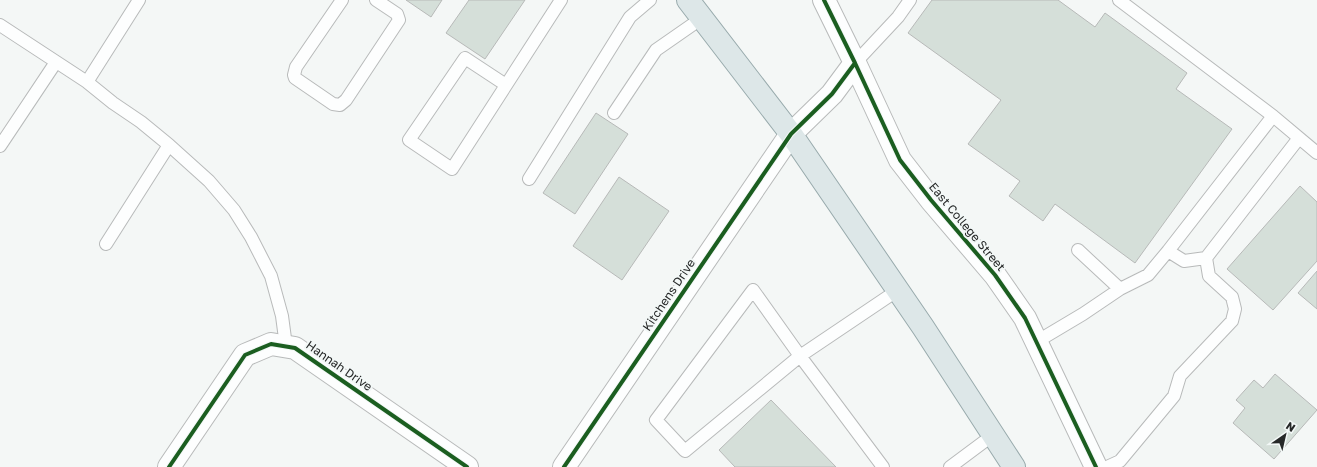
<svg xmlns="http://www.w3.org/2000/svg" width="1317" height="467" font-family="'Golos Text',sans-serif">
<rect width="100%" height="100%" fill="#f4f7f6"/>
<path fill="#d5dfd9" stroke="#b7b9b8" d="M 406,0 L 442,0 L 431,17 Z
M 469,0 L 525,0 L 485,59 L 446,33 Z
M 932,0 L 1058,0 L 1095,27 L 1105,13 L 1187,73 L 1176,89 L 1232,129 L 1135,263 L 1055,204 L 1043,221 L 1009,196 L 1020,181 L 968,144 L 1001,100 L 908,33 Z
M 596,113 L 628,134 L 575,214 L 543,193 Z
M 619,177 L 669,211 L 622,280 L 573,246 Z
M 1300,186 L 1317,202 L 1317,261 L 1273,310 L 1227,269 Z
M 1317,271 L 1317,309 L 1298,293 Z
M 1275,374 L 1317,410 L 1274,459 L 1233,423 L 1245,408 L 1236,400 L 1254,380 L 1263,388 Z
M 771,400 L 836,467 L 735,467 L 719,450 Z"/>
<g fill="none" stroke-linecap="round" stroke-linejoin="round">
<g stroke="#b8baba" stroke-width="14">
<path id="service" d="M 342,0 L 296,67 L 294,75 L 295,78 L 333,104 L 340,105 L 346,100 L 399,20 L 397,14 L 376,0
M 1119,0 L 1273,116 L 1317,153
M 0,25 L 87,82 L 139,0
M 855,63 L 898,17 L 910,0
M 87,82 L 113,103 L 141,122 L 169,145 L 209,181 L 234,210 L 251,237 L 271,276 L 282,316 L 286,346
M 506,85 L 465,58 L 409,140 L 452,169 L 561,0
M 614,113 L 656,50 L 702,18
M 0,146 L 56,62
M 529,179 L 630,17 L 650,0
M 106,244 L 169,145
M 1078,250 L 1120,289
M 1168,251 L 1184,261 L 1206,258
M 1036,342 L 1083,314 L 1120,289 L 1148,275 L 1168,251 L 1273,116
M 883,467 L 800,356 L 685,451 L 656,420 L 753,290 L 800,356 L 898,290
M 950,467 L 993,435
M 1107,467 L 1120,461 L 1174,396 L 1180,376 L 1232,321 L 1235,309 L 1232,297 L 1209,276 L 1206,258 L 1299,138"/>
</g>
<g stroke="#b8baba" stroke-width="24">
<path id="minor" d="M 824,0 L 855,63 L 900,160 L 931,200 L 995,275 L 1025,318 L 1096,467
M 169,467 L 245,355 L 271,344 L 295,348 L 467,467
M 564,467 L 791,134 L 832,94 L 855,63"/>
</g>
<g stroke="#98aaac" stroke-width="24">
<path id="primary" d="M 688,0 L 791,134 L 923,327 L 1014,467"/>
</g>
<use href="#service" stroke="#fdfefe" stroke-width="12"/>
<use href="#minor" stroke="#fdfefe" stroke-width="22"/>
<use href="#primary" stroke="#dde7e8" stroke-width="22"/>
<g stroke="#f3f8f7" stroke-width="6">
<path id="cycleway" d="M 824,0 L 855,63 L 900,160 L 931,200 L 995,275 L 1025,318 L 1096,467
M 169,467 L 245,355 L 271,344 L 295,348 L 467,467
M 564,467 L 791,134 L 832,94 L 855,63"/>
</g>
<use href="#cycleway" stroke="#1b5e20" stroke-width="4"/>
</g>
<g text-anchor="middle" stroke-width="4" stroke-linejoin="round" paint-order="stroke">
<g font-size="12" fill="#262828" stroke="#f3f8f7">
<text transform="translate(967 227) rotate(50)" y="4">East College Street</text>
<text transform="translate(669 295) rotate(-56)" y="4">Kitchens Drive</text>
<text transform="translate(339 366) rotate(35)" y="4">Hannah Drive</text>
</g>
</g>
<g transform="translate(1285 435) rotate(34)" stroke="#f3f8f7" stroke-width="3" paint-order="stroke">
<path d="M0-3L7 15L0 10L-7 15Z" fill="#262828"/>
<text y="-6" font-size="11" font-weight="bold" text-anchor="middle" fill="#262828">N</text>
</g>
</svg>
